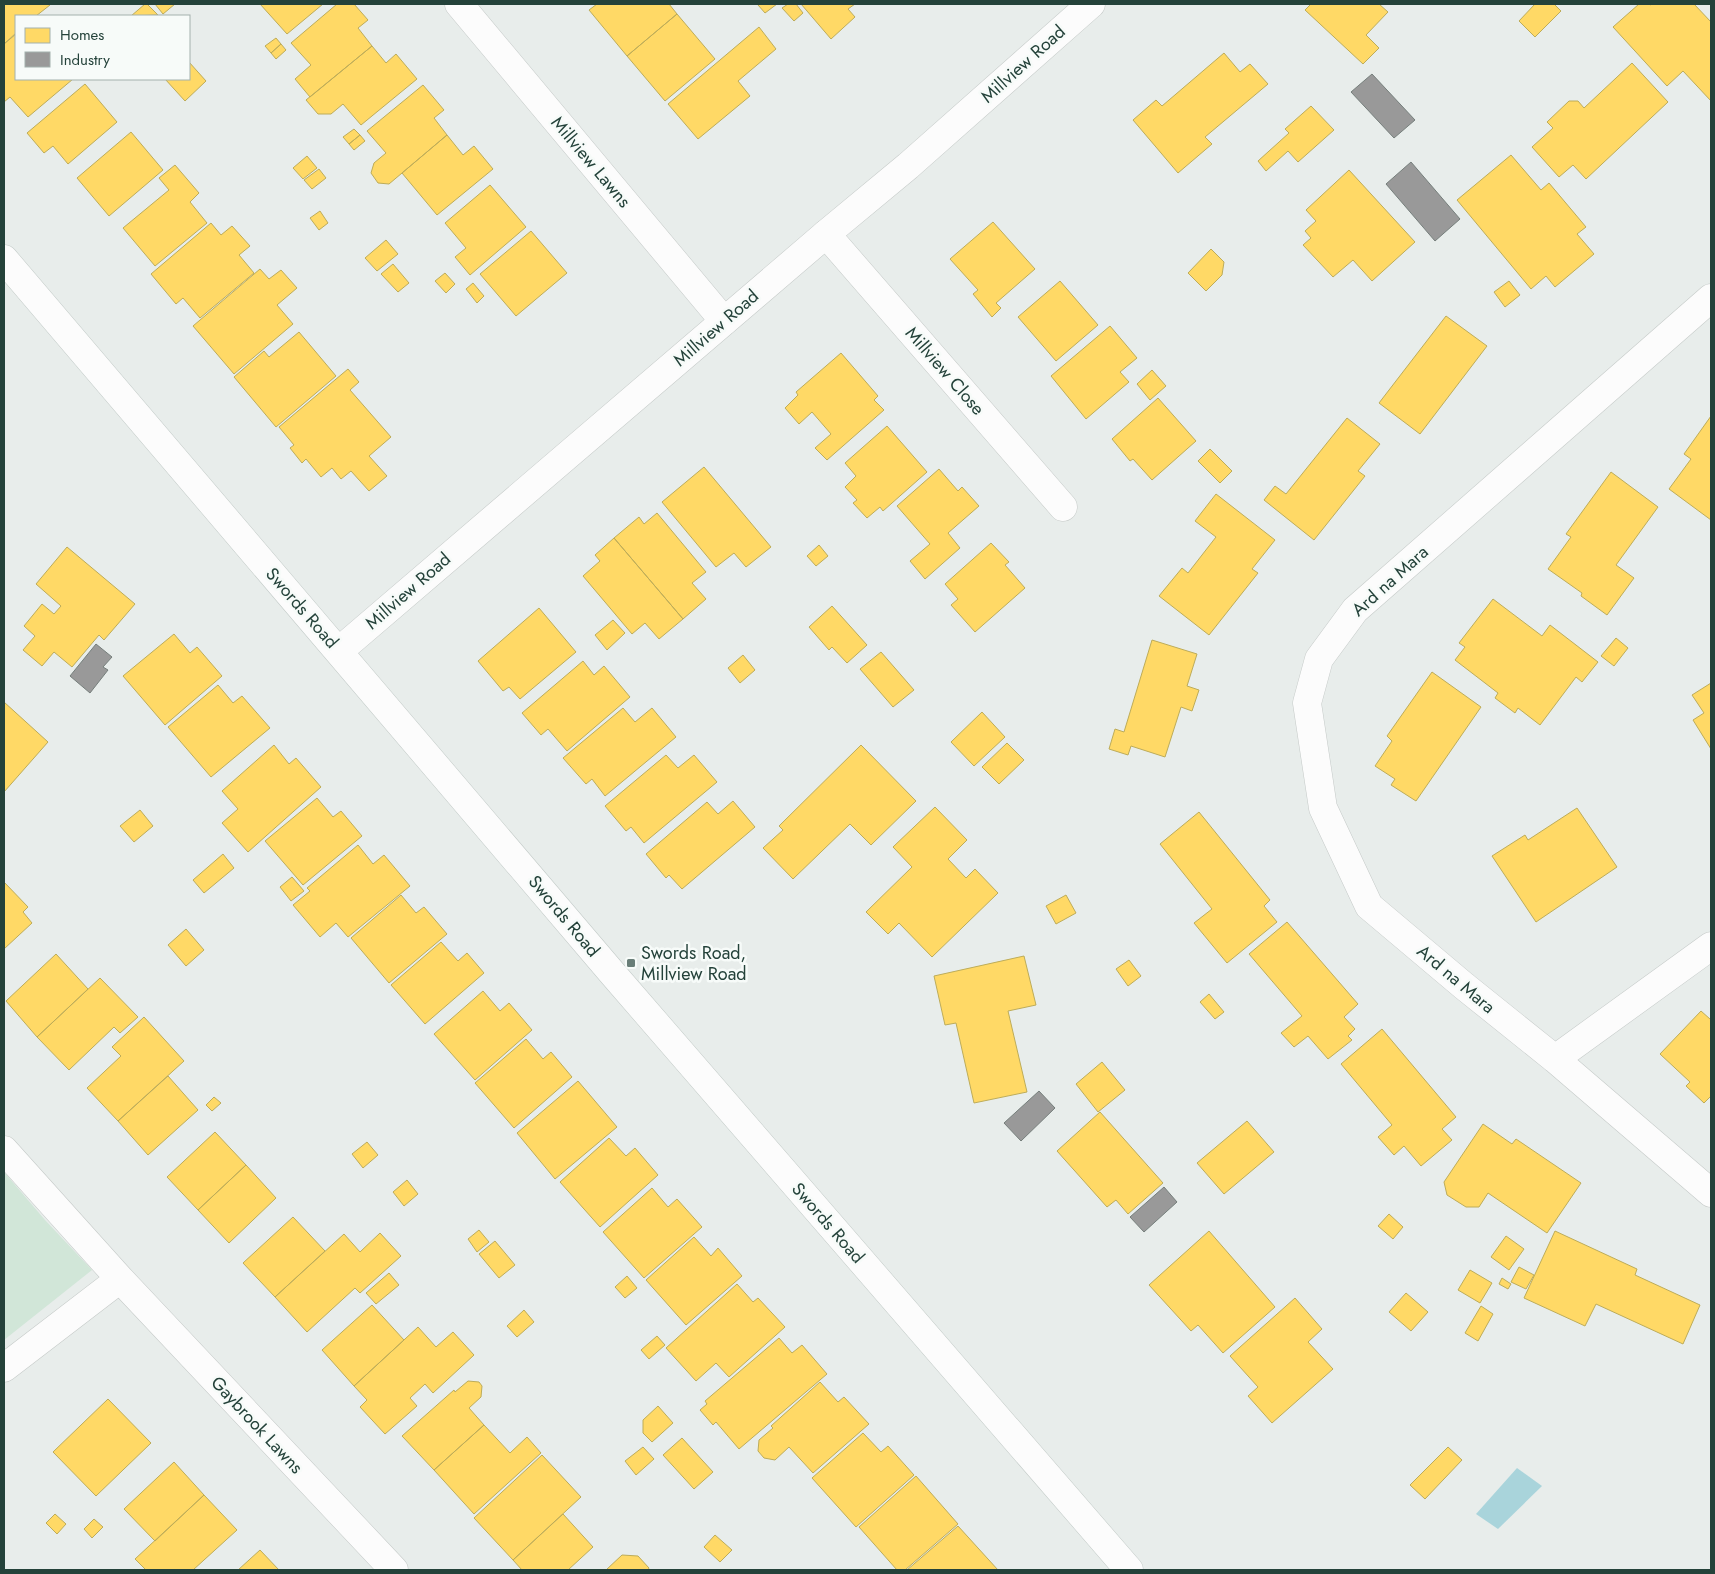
<svg xmlns="http://www.w3.org/2000/svg" width="1715" height="1574" font-family="Jost,sans-serif">
<rect width="100%" height="100%" fill="#e8edeb"/>
<path fill="#d1e6d8" d="M 4,1172 L 45,1220 L 92,1270 L 4,1340 Z"/>
<path fill="#a9d4db" d="M 1517,1468 L 1542,1486 L 1498,1529 L 1476,1514 Z"/>
<path fill="#ffd966" stroke="#bdac59" d="M 4,4 L 49,4 L 50,5 L 36,16 L 16,16 L 16,33 L 4,44 Z
M 145,4 L 147,4 L 158,15 L 131,16 Z
M 155,4 L 175,4 L 163,14 Z
M 260,4 L 323,4 L 287,34 Z
M 337,4 L 354,4 L 368,20 L 358,28 L 372,46 L 310,97 L 295,79 L 311,65 L 291,43 Z
M 597,4 L 669,4 L 677,14 L 627,56 L 589,10 Z
M 760,4 L 777,4 L 765,13 L 758,5 Z
M 788,4 L 796,4 L 803,13 L 794,21 L 782,8 Z
M 801,4 L 855,4 L 848,9 L 855,17 L 831,39 Z
M 1311,4 L 1379,4 L 1388,12 L 1366,35 L 1379,48 L 1363,64 L 1305,10 Z
M 1535,4 L 1554,4 L 1561,11 L 1535,37 L 1519,21 Z
M 1639,4 L 1649,4 L 1651,5 L 1652,4 L 1694,4 L 1711,22 L 1711,101 L 1683,71 L 1667,86 L 1613,27 Z
M 677,14 L 715,59 L 665,101 L 627,56 Z
M 759,27 L 776,49 L 738,81 L 750,96 L 698,139 L 668,104 Z
M 16,34 L 16,79 L 73,79 L 28,117 L 10,97 L 4,102 L 4,44 Z
M 276,38 L 281,44 L 271,53 L 265,46 Z
M 281,44 L 286,50 L 276,59 L 271,53 Z
M 372,46 L 386,63 L 396,54 L 417,79 L 361,125 L 343,104 L 331,114 L 318,114 L 306,100 Z
M 1224,53 L 1240,72 L 1250,64 L 1268,84 L 1205,137 L 1212,144 L 1178,173 L 1133,120 L 1156,100 L 1162,106 Z
M 189,62 L 206,81 L 185,101 L 165,79 L 189,79 Z
M 1632,63 L 1668,102 L 1586,179 L 1573,165 L 1559,177 L 1532,147 L 1553,128 L 1547,122 L 1569,101 L 1578,101 L 1584,108 Z
M 85,84 L 117,122 L 68,164 L 53,146 L 44,153 L 27,133 Z
M 423,85 L 444,110 L 434,118 L 447,135 L 389,184 L 378,183 L 371,173 L 374,163 L 386,153 L 367,131 Z
M 1311,106 L 1334,130 L 1298,162 L 1288,151 L 1266,171 L 1258,161 L 1289,133 L 1285,129 Z
M 354,129 L 360,135 L 349,144 L 343,137 Z
M 131,132 L 163,170 L 109,216 L 77,178 Z
M 360,135 L 365,141 L 354,150 L 349,144 Z
M 447,135 L 463,155 L 474,146 L 493,169 L 437,215 L 402,173 Z
M 1511,155 L 1541,190 L 1549,183 L 1586,227 L 1577,234 L 1594,254 L 1555,287 L 1546,276 L 1531,289 L 1457,200 Z
M 307,156 L 317,168 L 303,179 L 293,168 Z
M 175,165 L 199,193 L 190,202 L 207,223 L 155,266 L 123,228 L 169,190 L 159,178 Z
M 319,169 L 326,178 L 312,189 L 304,180 Z
M 1349,170 L 1415,242 L 1372,281 L 1353,260 L 1333,277 L 1303,245 L 1311,238 L 1305,231 L 1316,221 L 1306,210 Z
M 490,185 L 526,227 L 470,275 L 455,257 L 466,248 L 445,223 Z
M 320,211 L 328,223 L 319,230 L 310,218 Z
M 993,222 L 1035,269 L 996,303 L 1001,308 L 992,317 L 973,294 L 978,290 L 950,259 Z
M 211,223 L 221,235 L 232,226 L 250,246 L 239,255 L 254,273 L 200,318 L 183,298 L 176,304 L 151,274 Z
M 531,231 L 567,273 L 516,316 L 480,274 Z
M 386,240 L 398,254 L 377,271 L 365,258 Z
M 1211,249 L 1224,262 L 1222,275 L 1206,291 L 1188,273 Z
M 393,264 L 409,283 L 398,292 L 381,274 Z
M 260,269 L 269,279 L 281,270 L 297,288 L 277,305 L 293,324 L 234,374 L 193,326 Z
M 445,273 L 455,284 L 446,293 L 435,281 Z
M 1060,281 L 1098,325 L 1056,361 L 1018,317 Z
M 1509,281 L 1520,295 L 1505,307 L 1494,292 Z
M 473,283 L 484,296 L 477,303 L 466,289 Z
M 1446,316 L 1487,346 L 1420,434 L 1379,403 Z
M 1110,326 L 1137,358 L 1120,372 L 1129,382 L 1086,419 L 1051,376 Z
M 299,332 L 336,376 L 276,427 L 234,377 L 264,351 L 269,357 Z
M 841,353 L 878,396 L 874,400 L 884,410 L 827,460 L 815,448 L 831,434 L 812,412 L 799,424 L 785,408 L 798,395 L 796,392 Z
M 348,369 L 359,382 L 350,390 L 391,437 L 369,456 L 387,476 L 369,491 L 351,471 L 341,479 L 332,468 L 321,477 L 306,459 L 302,463 L 290,448 L 294,445 L 279,427 Z
M 1152,370 L 1166,386 L 1150,400 L 1137,384 Z
M 1158,398 L 1196,441 L 1152,480 L 1133,459 L 1130,461 L 1112,439 Z
M 1711,416 L 1711,520 L 1669,489 L 1691,459 L 1684,454 Z
M 1347,418 L 1380,444 L 1358,471 L 1365,476 L 1314,540 L 1264,500 L 1275,486 L 1286,494 Z
M 887,426 L 927,472 L 883,511 L 880,507 L 867,518 L 853,503 L 857,500 L 845,487 L 856,476 L 845,463 Z
M 1210,449 L 1232,471 L 1220,483 L 1198,461 Z
M 704,467 L 771,547 L 746,567 L 734,553 L 716,567 L 662,502 Z
M 939,469 L 958,491 L 962,487 L 979,506 L 948,533 L 960,548 L 925,579 L 910,561 L 930,544 L 897,506 Z
M 1611,472 L 1658,507 L 1616,565 L 1634,578 L 1607,615 L 1581,596 L 1582,593 L 1548,569 L 1571,537 L 1566,534 Z
M 1216,494 L 1275,540 L 1252,569 L 1258,573 L 1209,635 L 1159,596 L 1182,568 L 1188,573 L 1216,537 L 1195,521 Z
M 657,513 L 706,572 L 692,583 L 706,599 L 683,619 L 614,538 L 639,517 L 644,524 Z
M 614,538 L 683,619 L 659,639 L 645,623 L 632,634 L 583,576 L 600,561 L 595,555 Z
M 991,543 L 1009,562 L 1005,565 L 1025,588 L 975,632 L 951,605 L 958,599 L 945,584 Z
M 819,545 L 828,556 L 816,566 L 807,556 Z
M 67,547 L 135,604 L 104,640 L 99,635 L 72,667 L 54,652 L 42,666 L 23,650 L 35,636 L 24,626 L 42,604 L 54,614 L 61,606 L 36,584 Z
M 1493,599 L 1542,636 L 1550,625 L 1598,662 L 1582,682 L 1576,677 L 1540,725 L 1518,708 L 1515,713 L 1495,698 L 1498,693 L 1455,660 L 1465,647 L 1459,643 Z
M 832,606 L 867,645 L 847,663 L 832,647 L 829,650 L 809,627 Z
M 539,608 L 576,652 L 520,699 L 509,687 L 503,691 L 478,661 Z
M 613,620 L 625,633 L 607,650 L 595,635 Z
M 174,634 L 190,653 L 197,647 L 222,676 L 165,725 L 123,676 Z
M 1616,638 L 1628,648 L 1614,666 L 1601,656 Z
M 1152,640 L 1197,654 L 1187,686 L 1199,690 L 1192,711 L 1181,707 L 1165,757 L 1131,746 L 1128,755 L 1109,749 L 1115,729 L 1124,732 Z
M 881,652 L 914,690 L 893,707 L 860,669 Z
M 743,655 L 755,670 L 740,683 L 728,668 Z
M 583,661 L 594,675 L 604,666 L 630,697 L 567,751 L 548,729 L 541,735 L 522,713 Z
M 1432,672 L 1481,707 L 1416,801 L 1391,785 L 1395,779 L 1375,766 L 1392,741 L 1387,736 Z
M 1711,683 L 1711,749 L 1693,720 L 1704,713 L 1692,695 Z
M 218,685 L 233,703 L 242,696 L 270,728 L 211,777 L 168,727 Z
M 4,702 L 48,742 L 4,792 Z
M 623,708 L 635,722 L 652,708 L 676,737 L 605,796 L 592,779 L 586,784 L 563,758 Z
M 982,712 L 1005,737 L 974,766 L 951,742 Z
M 1007,743 L 1024,760 L 999,784 L 982,767 Z
M 274,745 L 289,764 L 296,758 L 321,787 L 248,852 L 222,823 L 238,809 L 222,791 Z
M 861,745 L 916,801 L 871,845 L 850,824 L 793,879 L 763,848 L 783,830 L 779,826 Z
M 666,755 L 678,768 L 694,755 L 717,782 L 644,843 L 631,827 L 626,831 L 605,806 Z
M 317,798 L 333,817 L 341,811 L 362,836 L 303,885 L 265,841 Z
M 733,801 L 755,827 L 682,889 L 669,875 L 666,878 L 646,854 L 707,802 L 718,814 Z
M 935,807 L 967,840 L 948,859 L 966,878 L 975,869 L 998,893 L 932,957 L 899,923 L 888,934 L 866,912 L 912,867 L 893,847 Z
M 1577,808 L 1617,867 L 1536,922 L 1492,856 L 1525,835 L 1528,840 Z
M 140,810 L 153,826 L 134,842 L 120,826 Z
M 1199,812 L 1270,900 L 1264,906 L 1277,922 L 1227,963 L 1194,923 L 1212,909 L 1160,844 Z
M 358,845 L 373,864 L 384,855 L 410,886 L 348,937 L 336,923 L 320,937 L 293,905 L 310,891 L 307,888 Z
M 223,854 L 234,868 L 204,893 L 193,880 Z
M 292,877 L 304,891 L 291,901 L 280,887 Z
M 4,882 L 28,907 L 23,912 L 32,923 L 4,949 Z
M 401,895 L 416,913 L 424,907 L 447,934 L 389,983 L 351,938 Z
M 1066,895 L 1076,913 L 1056,924 L 1046,906 Z
M 1287,922 L 1358,1004 L 1344,1017 L 1355,1029 L 1348,1036 L 1352,1040 L 1328,1059 L 1308,1036 L 1294,1047 L 1281,1033 L 1302,1016 L 1249,954 Z
M 186,929 L 204,950 L 186,966 L 168,945 Z
M 441,942 L 458,961 L 467,953 L 484,973 L 425,1024 L 391,985 Z
M 56,954 L 88,989 L 37,1037 L 6,1001 Z
M 1024,956 L 1036,1005 L 1008,1011 L 1027,1092 L 974,1103 L 956,1023 L 945,1025 L 934,976 Z
M 1129,960 L 1141,976 L 1128,986 L 1116,969 Z
M 100,978 L 138,1017 L 120,1033 L 114,1027 L 69,1070 L 37,1037 Z
M 483,991 L 500,1011 L 509,1003 L 532,1030 L 475,1080 L 434,1034 Z
M 1209,994 L 1224,1012 L 1215,1019 L 1200,1002 Z
M 1701,1011 L 1710,1019 L 1711,1017 L 1711,1096 L 1704,1103 L 1686,1086 L 1690,1082 L 1660,1054 Z
M 144,1017 L 184,1061 L 118,1121 L 87,1088 L 121,1056 L 112,1047 Z
M 1382,1029 L 1456,1117 L 1442,1129 L 1452,1140 L 1421,1166 L 1404,1146 L 1394,1155 L 1378,1137 L 1392,1125 L 1341,1064 Z
M 526,1039 L 543,1059 L 551,1052 L 572,1077 L 514,1128 L 475,1083 Z
M 1102,1062 L 1125,1090 L 1098,1112 L 1076,1084 Z
M 168,1076 L 198,1110 L 148,1155 L 118,1121 Z
M 578,1081 L 617,1127 L 555,1179 L 517,1133 Z
M 214,1097 L 221,1103 L 212,1111 L 206,1105 Z
M 1100,1112 L 1163,1183 L 1128,1214 L 1116,1200 L 1107,1207 L 1057,1151 Z
M 1247,1121 L 1274,1152 L 1224,1194 L 1197,1163 Z
M 1483,1124 L 1512,1144 L 1516,1139 L 1581,1183 L 1547,1233 L 1488,1193 L 1479,1207 L 1466,1207 L 1447,1195 L 1444,1182 Z
M 215,1132 L 246,1165 L 198,1210 L 167,1177 Z
M 609,1138 L 626,1156 L 635,1148 L 658,1175 L 600,1227 L 560,1182 Z
M 367,1142 L 378,1155 L 363,1168 L 352,1154 Z
M 246,1165 L 276,1198 L 229,1243 L 198,1210 Z
M 407,1180 L 418,1194 L 404,1206 L 393,1192 Z
M 652,1188 L 668,1207 L 677,1199 L 702,1227 L 644,1278 L 603,1232 Z
M 1389,1214 L 1403,1227 L 1393,1239 L 1378,1226 Z
M 293,1217 L 325,1251 L 275,1297 L 243,1263 Z
M 479,1230 L 489,1242 L 477,1252 L 468,1239 Z
M 1209,1231 L 1275,1307 L 1223,1353 L 1198,1325 L 1191,1331 L 1149,1285 Z
M 1555,1231 L 1637,1269 L 1635,1275 L 1700,1305 L 1683,1344 L 1596,1304 L 1585,1326 L 1524,1298 Z
M 380,1233 L 401,1256 L 360,1293 L 355,1288 L 307,1332 L 275,1297 L 344,1234 L 360,1252 Z
M 1506,1236 L 1524,1249 L 1509,1270 L 1491,1257 Z
M 694,1237 L 711,1256 L 718,1248 L 742,1276 L 686,1325 L 646,1280 Z
M 495,1241 L 515,1265 L 499,1278 L 479,1254 Z
M 1519,1267 L 1534,1275 L 1526,1289 L 1511,1282 Z
M 1470,1270 L 1492,1283 L 1480,1303 L 1458,1290 Z
M 389,1273 L 399,1285 L 376,1304 L 366,1293 Z
M 627,1276 L 637,1288 L 625,1298 L 615,1287 Z
M 1502,1278 L 1511,1284 L 1508,1289 L 1499,1284 Z
M 737,1284 L 753,1302 L 758,1298 L 785,1327 L 729,1377 L 716,1363 L 696,1381 L 666,1348 Z
M 1406,1293 L 1428,1312 L 1411,1331 L 1389,1312 Z
M 1295,1298 L 1322,1329 L 1308,1342 L 1333,1369 L 1272,1423 L 1248,1396 L 1258,1387 L 1230,1356 Z
M 372,1305 L 404,1340 L 354,1386 L 322,1350 Z
M 1481,1306 L 1493,1314 L 1478,1341 L 1465,1333 Z
M 524,1310 L 534,1322 L 517,1337 L 507,1326 Z
M 418,1327 L 436,1347 L 453,1332 L 474,1355 L 433,1393 L 425,1384 L 410,1398 L 417,1406 L 385,1434 L 360,1407 L 367,1400 L 354,1386 Z
M 657,1336 L 665,1345 L 649,1359 L 641,1350 Z
M 779,1338 L 792,1353 L 802,1345 L 827,1374 L 739,1449 L 716,1422 L 713,1425 L 700,1410 L 707,1404 L 705,1401 Z
M 468,1381 L 479,1382 L 482,1386 L 481,1397 L 469,1408 L 484,1425 L 434,1470 L 402,1436 L 454,1390 L 455,1392 Z
M 820,1382 L 838,1402 L 844,1397 L 869,1424 L 813,1473 L 789,1447 L 775,1460 L 764,1458 L 758,1451 L 759,1440 L 773,1428 L 771,1426 Z
M 108,1399 L 151,1443 L 96,1496 L 53,1452 Z
M 658,1406 L 673,1423 L 652,1442 L 643,1433 L 643,1420 Z
M 484,1425 L 510,1453 L 527,1437 L 541,1453 L 474,1514 L 434,1470 Z
M 863,1433 L 881,1452 L 888,1446 L 914,1475 L 856,1527 L 812,1478 Z
M 682,1438 L 713,1472 L 694,1489 L 663,1455 Z
M 643,1447 L 654,1459 L 636,1475 L 625,1461 Z
M 1448,1447 L 1462,1460 L 1425,1499 L 1410,1485 Z
M 542,1455 L 581,1497 L 513,1560 L 474,1518 Z
M 174,1462 L 204,1495 L 155,1541 L 124,1509 Z
M 916,1476 L 958,1524 L 905,1570 L 897,1570 L 859,1527 Z
M 204,1495 L 237,1530 L 193,1570 L 146,1570 L 135,1559 Z
M 55,1514 L 66,1524 L 57,1534 L 46,1523 Z
M 563,1514 L 593,1547 L 568,1570 L 522,1570 L 513,1560 Z
M 94,1519 L 103,1527 L 92,1538 L 84,1529 Z
M 958,1526 L 998,1570 L 907,1570 Z
M 715,1535 L 732,1550 L 720,1562 L 704,1547 Z
M 260,1550 L 279,1570 L 238,1570 Z
M 622,1555 L 638,1556 L 649,1568 L 648,1570 L 606,1570 Z"/>
<path fill="#999" stroke="#767f7c" d="M 1372,74 L 1415,120 L 1394,138 L 1351,92 Z
M 1411,162 L 1460,219 L 1435,241 L 1386,184 Z
M 96,644 L 112,657 L 103,667 L 108,670 L 90,693 L 70,676 Z
M 1039,1091 L 1055,1108 L 1021,1141 L 1004,1123 Z
M 1164,1187 L 1177,1202 L 1144,1232 L 1130,1217 Z"/>
<g fill="none" stroke-linecap="round" stroke-linejoin="round">
<g stroke="#c5cac8" stroke-width="29">
<path id="minor" d="M 459,4 L 724,321
M 826,234 L 1063,507
M 1711,298 L 1355,610 L 1319,659 L 1307,703 L 1323,808 L 1369,906 L 1464,986 L 1555,1059 L 1711,1193
M 1555,1059 L 1711,946
M 4,1150 L 120,1279 L 4,1368
M 120,1279 L 394,1570"/>
</g>
<g stroke="#c5cac8" stroke-width="29">
<path id="tertiary" d="M 339,651 L 826,234 L 908,166 L 1091,4"/>
</g>
<g stroke="#c3cbc8" stroke-width="29">
<path id="secondary" d="M 4,259 L 613,974 L 1129,1570"/>
</g>
<use href="#minor" stroke="#fcfcfc" stroke-width="28"/>
<use href="#tertiary" stroke="#fcfcfc" stroke-width="28"/>
<use href="#secondary" stroke="#fcfcfc" stroke-width="28"/>
</g>
<rect fill="#697e78" stroke="#f7fbf9" stroke-width="2" x="626" y="958" width="10" height="10" rx="2.5"/>
<g text-anchor="middle" stroke-width="5" stroke-linejoin="round" paint-order="stroke">
<g font-size="18" fill="#24423a" stroke="#f7fbf9">
<text transform="translate(1023 64) rotate(-42)" y="6">Millview Road</text>
<text transform="translate(591 162) rotate(50)" y="6">Millview Lawns</text>
<text transform="translate(716 328) rotate(-41)" y="6">Millview Road</text>
<text transform="translate(945 371) rotate(49)" y="6">Millview Close</text>
<text transform="translate(1390 581) rotate(-42)" y="6">Ard na Mara</text>
<text transform="translate(408 591) rotate(-41)" y="6">Millview Road</text>
<text transform="translate(302 608) rotate(49)" y="6">Swords Road</text>
<text transform="translate(564 916) rotate(50)" y="6">Swords Road</text>
<text transform="translate(1456 979) rotate(40)" y="6">Ard na Mara</text>
<text transform="translate(828 1223) rotate(49)" y="6">Swords Road</text>
<text transform="translate(257 1425) rotate(47)" y="6">Gaybrook Lawns</text>
</g>
<g font-size="18" fill="#24423a" stroke="#f7fbf9" text-anchor="start">
<text x="641" y="959">Swords Road,<tspan x="641" dy="21">Millview Road</tspan></text>
</g>
</g>
<rect width="1715" height="1574" fill="none" stroke="#24423a" stroke-width="10"/>
<rect x="15" y="15" width="175" height="65" fill="#f7fbf9" stroke="#a3b1ad"/>
<rect x="25" y="28" width="25" height="15" fill="#ffd966" stroke="#a3b1ad"/>
<text x="60" y="40" font-size="15" fill="#24423a">Homes</text>
<rect x="25" y="52" width="25" height="15" fill="#999999" stroke="#a3b1ad"/>
<text x="60" y="65" font-size="15" fill="#24423a">Industry</text>
</svg>
